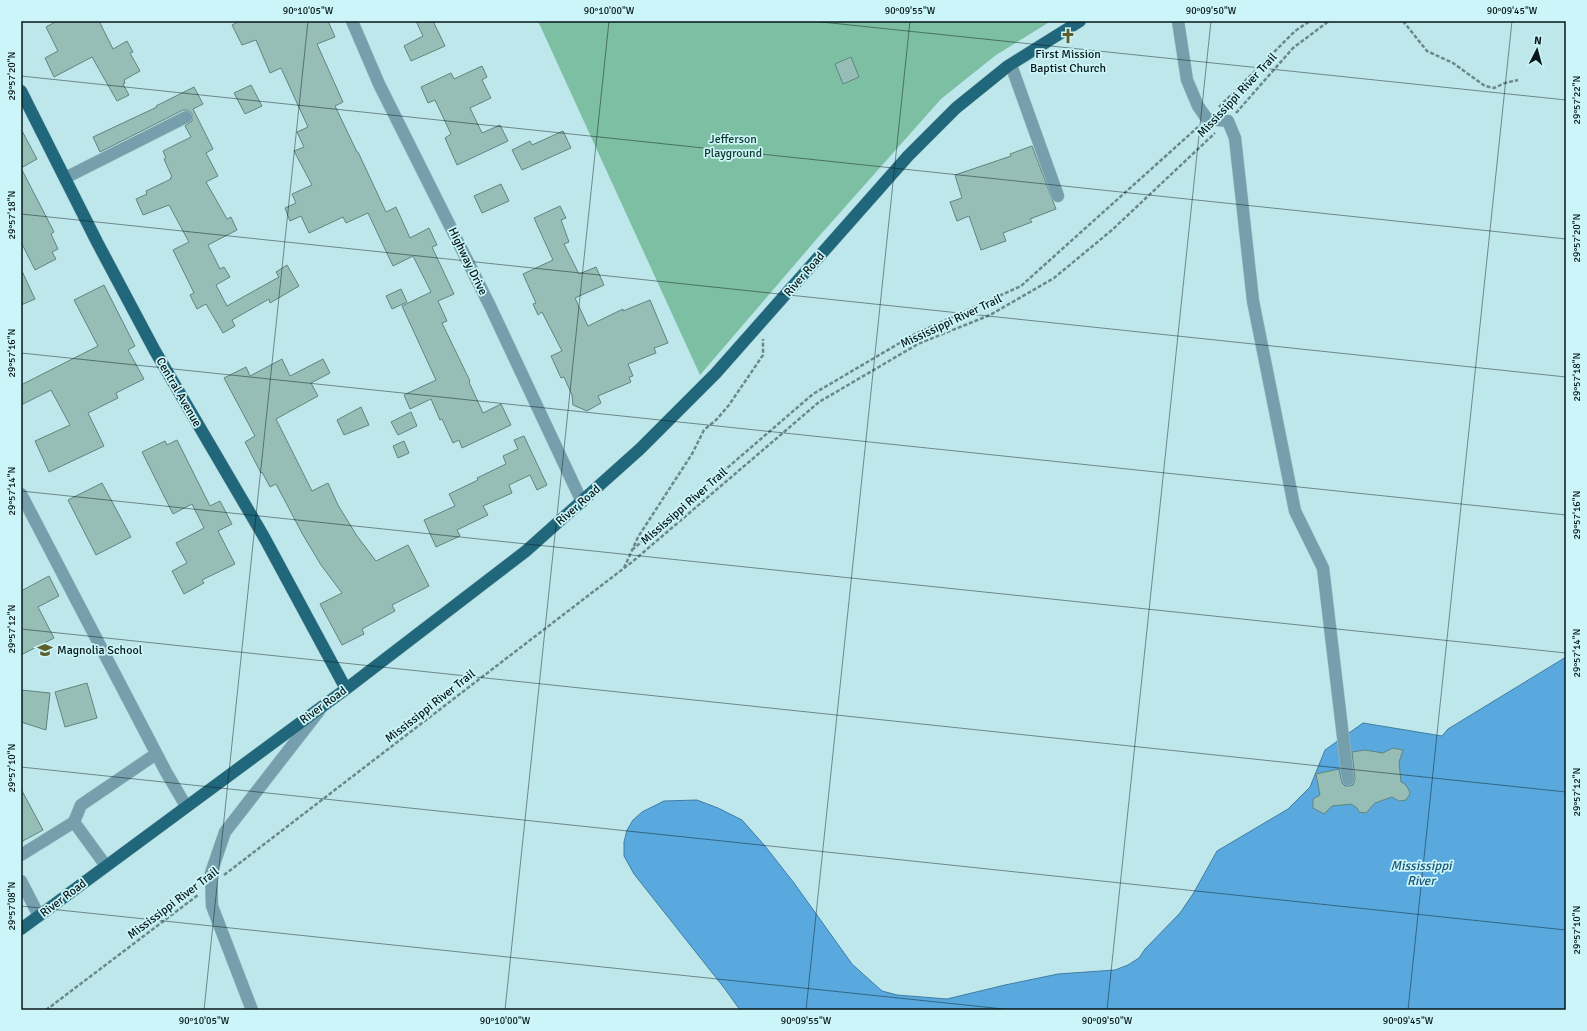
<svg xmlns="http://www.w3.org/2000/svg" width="1587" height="1031" font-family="Signika,sans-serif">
<rect width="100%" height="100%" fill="#bee7eb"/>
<path fill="#7dbfa2" d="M 538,21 L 1051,21 L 996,55 L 941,99 L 821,234 L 700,375 Z"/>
<path fill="#59a9de" stroke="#407da3" d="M 1566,657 L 1566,1010 L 740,1010 L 725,989 L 634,874 L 624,856 L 624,842 L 627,830 L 633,820 L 642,812 L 664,801 L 697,800 L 718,808 L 742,820 L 765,846 L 794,883 L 852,964 L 882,991 L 897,995 L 947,999 L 1005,985 L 1058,974 L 1115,970 L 1128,965 L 1139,958 L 1145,949 L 1180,913 L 1193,894 L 1217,851 L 1288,809 L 1310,787 L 1325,750 L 1363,723 L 1442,736 L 1448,729 Z"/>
<path fill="#96bdb6" stroke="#60857f" d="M 57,21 L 99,21 L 113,49 L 127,41 L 133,52 L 130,53 L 140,71 L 124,80 L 125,83 L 123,84 L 129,95 L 117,101 L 92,57 L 54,77 L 45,58 L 58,51 L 46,27 Z
M 240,21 L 328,21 L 335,37 L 317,44 L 343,102 L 335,106 L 357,152 L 358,152 L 386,212 L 396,207 L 410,238 L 429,228 L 437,245 L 432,247 L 454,294 L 438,301 L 447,321 L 442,323 L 470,381 L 469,382 L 483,413 L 501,404 L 511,425 L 462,448 L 459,440 L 453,443 L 442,419 L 440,420 L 431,399 L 410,409 L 404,395 L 436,380 L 402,306 L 431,292 L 413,256 L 393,266 L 368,213 L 346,223 L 343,217 L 309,233 L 301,216 L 290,221 L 285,208 L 296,203 L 292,194 L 312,185 L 294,151 L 304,147 L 297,132 L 308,127 L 281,68 L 270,73 L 256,40 L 242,45 L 232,25 Z
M 416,21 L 433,21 L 445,46 L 411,61 L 404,46 L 423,36 Z
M 851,57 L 859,77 L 843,84 L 835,64 Z
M 482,66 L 487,77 L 482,80 L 491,98 L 470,108 L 482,133 L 500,125 L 508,141 L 457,165 L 445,138 L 451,134 L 435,100 L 428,103 L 421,87 L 451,73 L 454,79 Z
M 251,85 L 262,106 L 245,114 L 234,93 Z
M 194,87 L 203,104 L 193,109 L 213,149 L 206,153 L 218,176 L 206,182 L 227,219 L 231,217 L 237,230 L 208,245 L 220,269 L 224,267 L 230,277 L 216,285 L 227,306 L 279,277 L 276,272 L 287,265 L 299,286 L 270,303 L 269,299 L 232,320 L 235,326 L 223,333 L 206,304 L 197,309 L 190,295 L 194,293 L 173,250 L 189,242 L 169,205 L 143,215 L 136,199 L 147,194 L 146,191 L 171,179 L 170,178 L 172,177 L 164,159 L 166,158 L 163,151 L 191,137 L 185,126 L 192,121 L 192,113 L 187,110 L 183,110 L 100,152 L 93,137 L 157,107 L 156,106 Z
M 21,129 L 37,159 L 21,168 L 54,232 L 51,234 L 58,249 L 52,252 L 56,259 L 35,270 L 21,242 Z
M 563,131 L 571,148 L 522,170 L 512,150 L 530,141 L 532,145 Z
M 1032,146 L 1056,209 L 1030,219 L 1032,222 L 1003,233 L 1006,241 L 981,250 L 969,216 L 957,221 L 950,202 L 962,198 L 955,175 L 1011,156 L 1010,154 Z
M 501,184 L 509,201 L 482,213 L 474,196 Z
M 560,206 L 566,218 L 561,220 L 569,242 L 564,244 L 579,274 L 596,267 L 604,285 L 575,298 L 588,326 L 623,309 L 623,311 L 650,300 L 668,343 L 654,348 L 656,353 L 628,364 L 633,376 L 629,377 L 631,382 L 598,396 L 601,403 L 587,411 L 573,405 L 572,395 L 564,377 L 561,378 L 551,356 L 562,351 L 542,312 L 538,315 L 533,304 L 536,303 L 523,274 L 553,260 L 534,218 Z
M 21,269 L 35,299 L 21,305 Z
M 104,285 L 135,346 L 128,350 L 144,379 L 116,393 L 118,398 L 88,413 L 104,446 L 49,472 L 35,441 L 70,425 L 51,390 L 21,405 L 21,385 L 98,346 L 74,300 Z
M 401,289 L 407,302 L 392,309 L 386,296 Z
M 282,359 L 290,376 L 323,359 L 330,373 L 311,383 L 318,396 L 276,419 L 312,491 L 328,483 L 338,505 L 357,536 L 376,561 L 408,545 L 429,586 L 392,605 L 395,611 L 362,629 L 364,634 L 342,645 L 320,604 L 342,593 L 321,565 L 303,535 L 276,484 L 270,487 L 262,472 L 261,473 L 245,442 L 255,436 L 224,378 L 246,367 L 250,376 Z
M 361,407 L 369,425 L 344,435 L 337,420 Z
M 411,412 L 417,426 L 398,435 L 391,422 Z
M 524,436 L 547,485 L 537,490 L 530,475 L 509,485 L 512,493 L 483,506 L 488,515 L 457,530 L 460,536 L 436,547 L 424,520 L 455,506 L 449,494 L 478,480 L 477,478 L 506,464 L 503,456 L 518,449 L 514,440 Z
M 177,440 L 210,506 L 220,501 L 232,524 L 218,531 L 235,564 L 202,580 L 204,583 L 184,594 L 172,571 L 187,563 L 176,543 L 204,528 L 192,504 L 173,514 L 142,452 L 165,441 L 167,445 Z
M 404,441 L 409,453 L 398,458 L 393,446 Z
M 102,483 L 131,537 L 96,555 L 68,500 Z
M 49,576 L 59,596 L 38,607 L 54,638 L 21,655 L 21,591 Z
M 87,683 L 97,718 L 65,727 L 55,692 Z
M 21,690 L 50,693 L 46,730 L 21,722 Z
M 1393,748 L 1403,750 L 1399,762 L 1401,782 L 1405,784 L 1409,790 L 1410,794 L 1406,800 L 1399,801 L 1392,797 L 1375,803 L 1366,813 L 1359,812 L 1357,808 L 1351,804 L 1332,806 L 1324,814 L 1313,808 L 1313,799 L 1320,795 L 1316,774 L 1339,769 L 1342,783 L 1345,786 L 1349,786 L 1353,785 L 1355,779 L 1352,752 L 1365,750 L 1383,753 Z
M 21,789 L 43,830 L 21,842 Z"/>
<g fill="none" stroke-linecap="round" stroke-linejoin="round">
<g stroke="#9dc2c5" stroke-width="13">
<path id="minor" d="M 352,21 L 379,84 L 490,306 L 582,502
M 1178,21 L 1187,80 L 1198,106 L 1207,119 L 1228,121 L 1235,138 L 1253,301 L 1295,511 L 1323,568 L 1348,779
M 1011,65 L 1058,196
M 65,178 L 186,117
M 21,494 L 166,772 L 186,806
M 21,855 L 74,822
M 106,866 L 74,822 L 81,805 L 156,754
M 21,881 L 39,916
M 252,1010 L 212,906 L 211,873 L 225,832 L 319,711"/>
</g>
<g stroke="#9dc2c5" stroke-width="13">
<path id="major" d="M 21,91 L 97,242 L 155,351 L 264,537 L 346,689
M 21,929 L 346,689 L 526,551 L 640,449 L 716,373 L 908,156 L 956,108 L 1008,66 L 1080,21"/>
</g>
<path stroke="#6b898c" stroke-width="2.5" stroke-dasharray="4 2" stroke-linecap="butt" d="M 1403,21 L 1427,51 L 1453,63 L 1485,86 L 1494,88 L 1505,83 L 1518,80
M 1219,107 L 1295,31 L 1310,21
M 1236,113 L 1293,48 L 1329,21
M 632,550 L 813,394 L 915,334 L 1021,286 L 1198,127
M 624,568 L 638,537 L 692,454 L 704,430 L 716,420 L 729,405 L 763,355 L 763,339
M 224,875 L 632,562 L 819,402 L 918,344 L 990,315 L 1054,278 L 1112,230 L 1215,133
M 46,1010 L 198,895"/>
<use href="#minor" stroke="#769fad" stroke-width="12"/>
<use href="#major" stroke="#21677b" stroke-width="12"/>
</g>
<path fill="none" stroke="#071718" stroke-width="1" stroke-opacity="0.45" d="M 812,21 L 1566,100M 21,76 L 1566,239M 21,214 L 1566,377M 21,353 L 1566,515M 21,491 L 1566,653M 21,629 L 1566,792M 21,767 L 1566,930M 21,906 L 1013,1010M 204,1010 L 308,21M 505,1010 L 609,21M 806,1010 L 910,21M 1107,1010 L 1211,21M 1408,1010 L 1512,21"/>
<defs>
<g id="church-bare" transform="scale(1.2)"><path d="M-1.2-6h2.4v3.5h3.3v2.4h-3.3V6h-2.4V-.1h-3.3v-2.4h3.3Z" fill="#5f5f2b" stroke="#cbf5f8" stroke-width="2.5" paint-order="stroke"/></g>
<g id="school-bare" transform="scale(1.2)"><path d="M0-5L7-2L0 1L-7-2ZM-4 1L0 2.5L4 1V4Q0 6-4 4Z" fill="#5f5f2b" stroke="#cbf5f8" stroke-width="2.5" paint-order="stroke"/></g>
</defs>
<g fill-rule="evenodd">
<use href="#church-bare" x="1068" y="36"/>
<use href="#school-bare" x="45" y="650"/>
</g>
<g text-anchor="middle" stroke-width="3.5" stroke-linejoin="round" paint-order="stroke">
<g font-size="12" fill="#071718" stroke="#cbf5f8">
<text x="1068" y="58">First Mission<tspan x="1068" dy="14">Baptist Church</tspan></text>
<text x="57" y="654" text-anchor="start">Magnolia School</text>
</g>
<g font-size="12" fill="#071718" stroke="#cbf5f8">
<text transform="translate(1237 95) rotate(-47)" y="4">Mississippi River Trail</text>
<text transform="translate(468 261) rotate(64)" y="4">Highway Drive</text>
<text transform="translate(804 274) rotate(-49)" y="4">River Road</text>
<text transform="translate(951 321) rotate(-25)" y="4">Mississippi River Trail</text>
<text transform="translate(179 392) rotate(60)" y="4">Central Avenue</text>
<text transform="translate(578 505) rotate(-41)" y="4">River Road</text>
<text transform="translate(684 506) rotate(-41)" y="4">Mississippi River Trail</text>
<text transform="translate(323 705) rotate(-36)" y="4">River Road</text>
<text transform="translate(430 706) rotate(-38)" y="4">Mississippi River Trail</text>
<text transform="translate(63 898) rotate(-37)" y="4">River Road</text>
<text transform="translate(173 903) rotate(-37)" y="4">Mississippi River Trail</text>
</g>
<g font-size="12" fill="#0c3827" stroke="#cbf5f8">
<text x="733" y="143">Jefferson<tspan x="733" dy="14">Playground</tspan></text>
</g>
<g font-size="13" font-style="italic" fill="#195578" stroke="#cbf5f8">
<text x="1421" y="870">Mississippi<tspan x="1421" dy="15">River</tspan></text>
</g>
</g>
<rect width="1587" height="1031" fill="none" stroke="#cbf5f8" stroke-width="44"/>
<g transform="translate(1537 50) rotate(6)" stroke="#cbf5f8" stroke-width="3" paint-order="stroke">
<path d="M0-3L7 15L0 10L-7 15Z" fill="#071718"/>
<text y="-6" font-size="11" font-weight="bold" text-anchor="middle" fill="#071718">N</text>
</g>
<rect x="22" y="22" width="1543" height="987" fill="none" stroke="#071718" stroke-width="1.5"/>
<g font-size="10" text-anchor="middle" fill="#071718">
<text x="308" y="14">90°10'05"W</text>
<text x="609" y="14">90°10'00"W</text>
<text x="910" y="14">90°09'55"W</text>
<text x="1211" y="14">90°09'50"W</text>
<text x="1512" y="14">90°09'45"W</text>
<text transform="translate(11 76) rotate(-90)" y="4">29°57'20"N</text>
<text transform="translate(1576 100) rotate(-90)" y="4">29°57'22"N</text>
<text transform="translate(11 215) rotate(-90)" y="4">29°57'18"N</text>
<text transform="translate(1576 238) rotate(-90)" y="4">29°57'20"N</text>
<text transform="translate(11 353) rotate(-90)" y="4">29°57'16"N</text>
<text transform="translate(1576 377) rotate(-90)" y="4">29°57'18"N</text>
<text transform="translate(11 491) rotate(-90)" y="4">29°57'14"N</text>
<text transform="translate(1576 515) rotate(-90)" y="4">29°57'16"N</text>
<text transform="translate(11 629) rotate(-90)" y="4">29°57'12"N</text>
<text transform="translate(1576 653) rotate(-90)" y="4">29°57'14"N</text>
<text transform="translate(11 768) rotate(-90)" y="4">29°57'10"N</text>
<text transform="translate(1576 792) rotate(-90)" y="4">29°57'12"N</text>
<text transform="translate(11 906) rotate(-90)" y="4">29°57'08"N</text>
<text transform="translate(1576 930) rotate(-90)" y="4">29°57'10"N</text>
<text x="204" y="1024">90°10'05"W</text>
<text x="505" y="1024">90°10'00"W</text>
<text x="806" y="1024">90°09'55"W</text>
<text x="1107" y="1024">90°09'50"W</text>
<text x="1408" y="1024">90°09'45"W</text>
</g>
</svg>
